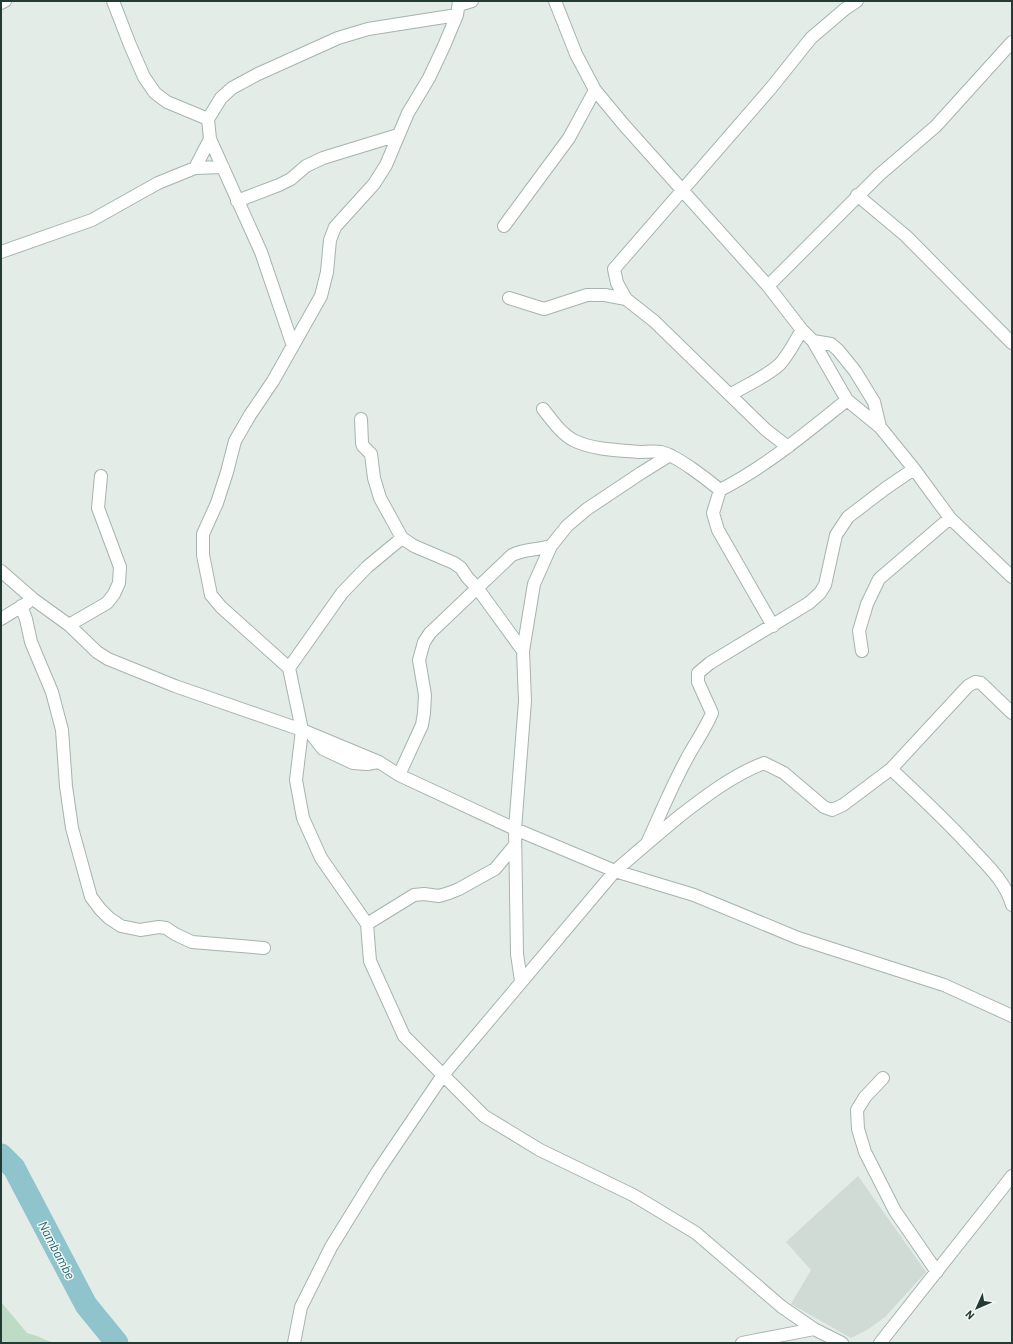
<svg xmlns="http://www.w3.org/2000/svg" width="1013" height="1344" font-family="Barlow,sans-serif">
<rect width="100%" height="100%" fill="#e3ece7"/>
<path fill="#d1dbd6" d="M 858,1176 L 926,1272 L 885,1317 L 867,1330 L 851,1338 L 791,1304 L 811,1270 L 786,1242 Z"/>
<path fill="#bddbc5" d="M 1,1302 L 27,1333 L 37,1336 L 53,1343 L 1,1343 Z"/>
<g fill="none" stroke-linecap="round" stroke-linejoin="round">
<path stroke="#8fc4cd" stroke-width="23" d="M 1,1155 L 14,1168 L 86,1305 L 117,1343"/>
<g stroke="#a6b3ae" stroke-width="14">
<path id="street" d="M 113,1 L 130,45 L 144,77 L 155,93 L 167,102 L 208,119
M 459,1 L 457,15 L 444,46 L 429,78 L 408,113 L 386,165 L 374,184 L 335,227 L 330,240 L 327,272 L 321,296 L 273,381 L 250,415 L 235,441 L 227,472 L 217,503 L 203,534 L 203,555 L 211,595 L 221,607 L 289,668 L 302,730 L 296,780 L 303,818 L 321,858 L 367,924 L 370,961 L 404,1036 L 484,1116 L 540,1150 L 633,1195 L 696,1233 L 782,1307 L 814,1329 L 842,1343
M 555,1 L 576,54 L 595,90 L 624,125 L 768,286 L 802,330 L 813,341 L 847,400 L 880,427 L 914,469 L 950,518 L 1012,577
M 1,3 L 5,1
M 459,5 L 472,1
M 195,168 L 210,139
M 857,195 L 906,236 L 1012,343
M 237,201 L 279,185 L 291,179 L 306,166 L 323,158 L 398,135
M 504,226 L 569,138 L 595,90
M 1,252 L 92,220 L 158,183 L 195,168 L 223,167
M 768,286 L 879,175 L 936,126 L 1012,42
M 509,298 L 544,309 L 587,295 L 605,295 L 626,299
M 813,341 L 831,344 L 838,350 L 855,371 L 874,402 L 880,427
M 293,346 L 261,252 L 210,139 L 208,119 L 221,98 L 232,88 L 258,74 L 338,38 L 368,29 L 457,15
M 730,395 C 746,385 766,377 780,364 C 789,354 795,341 802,330
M 543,409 C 552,420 562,435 575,441 C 595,450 618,450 639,452 C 646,452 654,451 661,452 C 676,455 708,480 720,490 C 767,466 807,432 847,400
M 361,419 L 362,443 L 363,446 L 371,454 L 374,478 L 380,498 L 402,538 L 414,546 L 454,563 L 461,568 L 467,577 L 478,589 L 523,651
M 788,447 L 766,430 L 654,321 L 626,299 L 617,283 L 614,269 L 771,88 L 811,38 L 845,9 L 857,1
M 720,490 L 713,513 L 718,530 L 773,626
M 1,571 L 33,599 L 69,625 L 97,652 L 108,659 L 175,686 L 302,730 L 379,762 L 399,775 L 515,829 L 615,871 L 694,895 L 798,938 L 944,985 L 1012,1016
M 21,606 L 26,619 L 31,642 L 52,692 L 62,730 L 66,786 L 72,828 L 91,897 L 100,909 L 109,918 L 121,926 L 140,930 L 159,927 L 166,928 L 175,934 L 192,942 L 264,948
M 1,619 L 27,603
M 69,625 L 107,603 L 114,594 L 119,583 L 120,567 L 98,508 L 101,476
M 862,651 L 859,631 L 867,604 L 879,579 L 950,518
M 289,668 L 342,593 L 367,567 L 402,538
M 312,735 L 323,749 L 353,763 L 367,764 L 378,762
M 891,769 C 920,796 948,822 974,851 C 989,867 1006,883 1012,905
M 399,775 L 422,725 L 424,713 L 425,695 L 419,660 L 424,642 L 430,633 L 512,555 C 524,549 538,550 551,546
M 648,841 C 660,815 671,788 685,762 C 693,746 705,730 712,713 L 698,682 L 698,673 L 710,663 L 809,603 L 820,593 L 825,585 L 836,535 L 848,517 L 886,488 L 914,469
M 367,924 L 414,895 L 424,894 L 439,896 L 449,893 L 459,889 L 495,869 L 515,845
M 521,981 L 517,954 L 515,829 L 525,701 L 523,651 L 534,584 L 551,546 L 567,526 L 587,509 L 641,473 L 670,455
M 883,1078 L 865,1097 L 857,1110 L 858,1129 L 865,1152 L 895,1211 L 937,1272
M 294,1343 L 301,1307 L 331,1247 L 378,1171 L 443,1075 L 615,871 C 637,852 659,833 681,815 C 707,795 733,775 764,763 L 784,773 L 824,807 L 832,810 L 843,805 L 891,769 L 968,686 L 975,682 L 981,683 L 1012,713
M 742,1343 L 814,1329
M 880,1343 L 1012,1176"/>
</g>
<use href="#street" stroke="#fff" stroke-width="12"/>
</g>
<g text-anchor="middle" stroke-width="3" stroke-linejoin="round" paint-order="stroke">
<g font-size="13" font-style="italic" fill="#226773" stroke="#f3f8f6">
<text transform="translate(57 1250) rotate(62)" y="5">Nambambe</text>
</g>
</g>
<rect width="1013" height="1344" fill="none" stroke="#243b35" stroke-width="4"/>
<g transform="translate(977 1308) rotate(225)" stroke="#f3f8f6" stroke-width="3" paint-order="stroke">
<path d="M0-3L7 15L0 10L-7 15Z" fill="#243b35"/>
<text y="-6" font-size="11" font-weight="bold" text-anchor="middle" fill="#243b35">N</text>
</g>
</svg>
